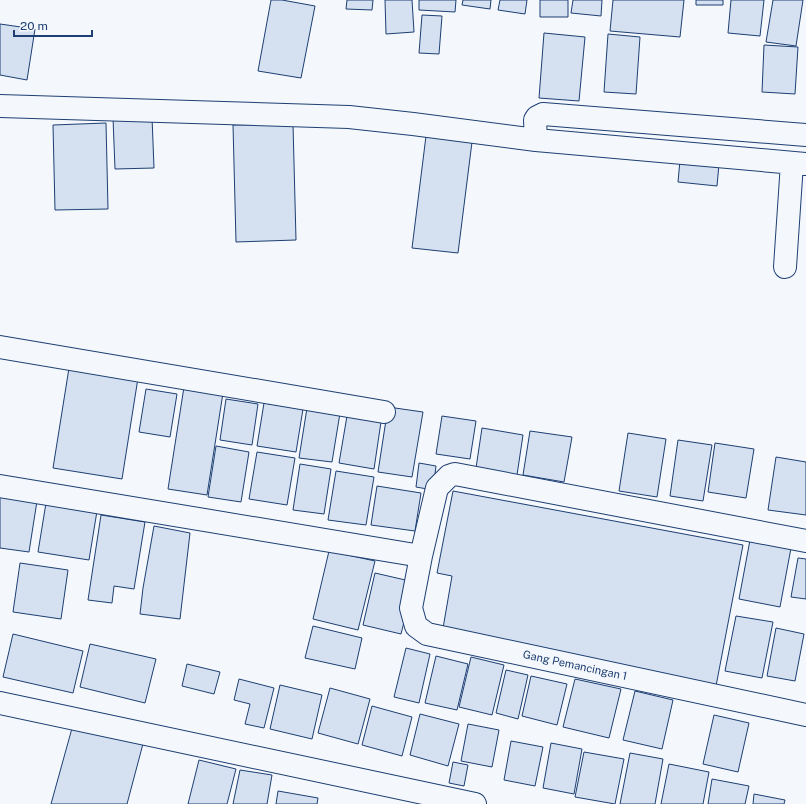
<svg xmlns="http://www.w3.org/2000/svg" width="806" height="804" font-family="'Public Sans',sans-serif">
<rect width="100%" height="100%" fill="#f4f7fb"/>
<path fill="#d5e0f0" stroke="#1d3f73" d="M 271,0 L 282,0 L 315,6 L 301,78 L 258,71 Z
M 347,0 L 373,0 L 372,10 L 346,9 Z
M 385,0 L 412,0 L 414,32 L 386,34 Z
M 419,0 L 456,0 L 455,12 L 419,10 Z
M 463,0 L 491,0 L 490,9 L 462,5 Z
M 500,0 L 527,0 L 525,14 L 498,10 Z
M 540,0 L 568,0 L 568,17 L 540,17 Z
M 573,0 L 602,0 L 601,16 L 571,13 Z
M 613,0 L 684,0 L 680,37 L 610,31 Z
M 696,0 L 723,0 L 723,5 L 696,5 Z
M 731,0 L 764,0 L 760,36 L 728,33 Z
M 773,0 L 803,0 L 796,46 L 766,42 Z
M 422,15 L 442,16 L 439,54 L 419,53 Z
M 0,24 L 35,29 L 27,80 L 0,75 Z
M 544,33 L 585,37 L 579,101 L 539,98 Z
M 608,34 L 640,37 L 636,94 L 604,92 Z
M 764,45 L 798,47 L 795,94 L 762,92 Z
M 152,117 L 154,168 L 115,169 L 113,118 Z
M 106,123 L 108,209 L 55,210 L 53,125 Z
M 293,124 L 296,240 L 236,242 L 233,125 Z
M 426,136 L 472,142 L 458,253 L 412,248 Z
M 680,160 L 719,164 L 717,186 L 678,182 Z
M 69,368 L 138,378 L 122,479 L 53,468 Z
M 184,387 L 223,393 L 207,495 L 168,489 Z
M 146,389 L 177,394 L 170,437 L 139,432 Z
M 226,399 L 258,404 L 252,445 L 220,440 Z
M 264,403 L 303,409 L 296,452 L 257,446 Z
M 388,407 L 423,412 L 412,477 L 378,472 Z
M 307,408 L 340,413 L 332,462 L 299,458 Z
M 347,416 L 381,422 L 374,469 L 339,463 Z
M 442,416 L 476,421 L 470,459 L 436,454 Z
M 482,428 L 523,435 L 517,475 L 476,468 Z
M 530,431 L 572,437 L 564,482 L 523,475 Z
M 628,433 L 666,439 L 657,497 L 619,491 Z
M 678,440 L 712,445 L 703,501 L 670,496 Z
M 715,443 L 754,449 L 746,498 L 708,492 Z
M 216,446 L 249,452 L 241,502 L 208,497 Z
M 257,452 L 295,458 L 287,505 L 249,499 Z
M 776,457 L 806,462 L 806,515 L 768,510 Z
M 419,463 L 436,466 L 433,490 L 416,487 Z
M 300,464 L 331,469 L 324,514 L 293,510 Z
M 336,471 L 374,477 L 366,525 L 328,520 Z
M 377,486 L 421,493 L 415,531 L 371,525 Z
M 453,491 L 743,545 L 716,686 L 442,634 L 452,576 L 437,573 Z
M 0,495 L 37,501 L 29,552 L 0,548 Z
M 46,503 L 97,511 L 89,560 L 38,552 Z
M 101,515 L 145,522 L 134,589 L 114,586 L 112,603 L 88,600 Z
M 154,526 L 190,533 L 180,619 L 140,614 L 143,588 Z
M 750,540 L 791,548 L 780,607 L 739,599 Z
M 329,551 L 375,561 L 358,630 L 313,619 Z
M 798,558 L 806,559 L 806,599 L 791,597 Z
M 20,563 L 68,570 L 61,619 L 13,612 Z
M 375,573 L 414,582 L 401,634 L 363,625 Z
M 736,616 L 773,622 L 762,678 L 725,671 Z
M 313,626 L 362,638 L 355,669 L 305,658 Z
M 776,628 L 804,634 L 795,681 L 767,676 Z
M 13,634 L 83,651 L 73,693 L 3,677 Z
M 90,644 L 156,659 L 145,703 L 80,687 Z
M 406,648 L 430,654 L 419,703 L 394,697 Z
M 436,656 L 468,664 L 457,710 L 425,703 Z
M 471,657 L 504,665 L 492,715 L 459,707 Z
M 187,664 L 220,672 L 214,694 L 182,686 Z
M 506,670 L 528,675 L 518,719 L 496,713 Z
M 531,676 L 567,684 L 557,725 L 522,716 Z
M 239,679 L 274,688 L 264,728 L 245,724 L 250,704 L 234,700 Z
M 575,679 L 621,689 L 609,738 L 563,727 Z
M 280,685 L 322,695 L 312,739 L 270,729 Z
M 330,688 L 370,699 L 358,744 L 318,733 Z
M 635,691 L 673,700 L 662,749 L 623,740 Z
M 372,706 L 412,717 L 402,756 L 362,745 Z
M 420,714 L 459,724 L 448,766 L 410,755 Z
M 714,715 L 749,723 L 738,772 L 703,764 Z
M 74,721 L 144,740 L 127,804 L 51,804 Z
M 468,724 L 499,730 L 492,767 L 461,761 Z
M 511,741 L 543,747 L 535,786 L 504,780 Z
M 551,743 L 582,749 L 574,794 L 543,788 Z
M 584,752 L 624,759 L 615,804 L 575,797 Z
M 630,753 L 663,759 L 655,804 L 620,804 Z
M 199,760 L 236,769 L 227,804 L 188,804 Z
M 453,762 L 468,765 L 464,786 L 449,783 Z
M 669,764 L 709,772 L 703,804 L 661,804 Z
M 240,770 L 272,775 L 267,804 L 233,804 Z
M 712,779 L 749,786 L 745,804 L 708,804 Z
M 278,791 L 318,798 L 317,804 L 276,804 Z
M 754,794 L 785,800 L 784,804 L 753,804 Z"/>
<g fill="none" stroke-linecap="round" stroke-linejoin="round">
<g stroke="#1d3f73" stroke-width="24">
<path id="street" d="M 0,106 L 349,117 L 413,124 L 536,140
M 806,135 L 543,114 L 537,117 L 535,120 L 536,140 L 806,164
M 785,267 L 792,163
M 0,347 L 384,412
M 0,486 L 421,556
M 806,541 L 455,474 L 449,476 L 437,488 L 421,556 L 411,608 L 416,626 L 427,634 L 806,715
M 0,703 L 475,804"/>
</g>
<use href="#street" stroke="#f4f7fb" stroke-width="22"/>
</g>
<g text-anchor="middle" stroke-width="3" stroke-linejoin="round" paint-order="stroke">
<g font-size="11" fill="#1d3f73" stroke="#f4f7fb">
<text transform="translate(575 665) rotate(12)" y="4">Gang Pemancingan 1</text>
</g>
</g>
<path d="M14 30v6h78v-6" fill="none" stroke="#1d3f73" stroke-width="2"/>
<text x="20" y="30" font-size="12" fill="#1d3f73" stroke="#f4f7fb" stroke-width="3" paint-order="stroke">20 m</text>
</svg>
